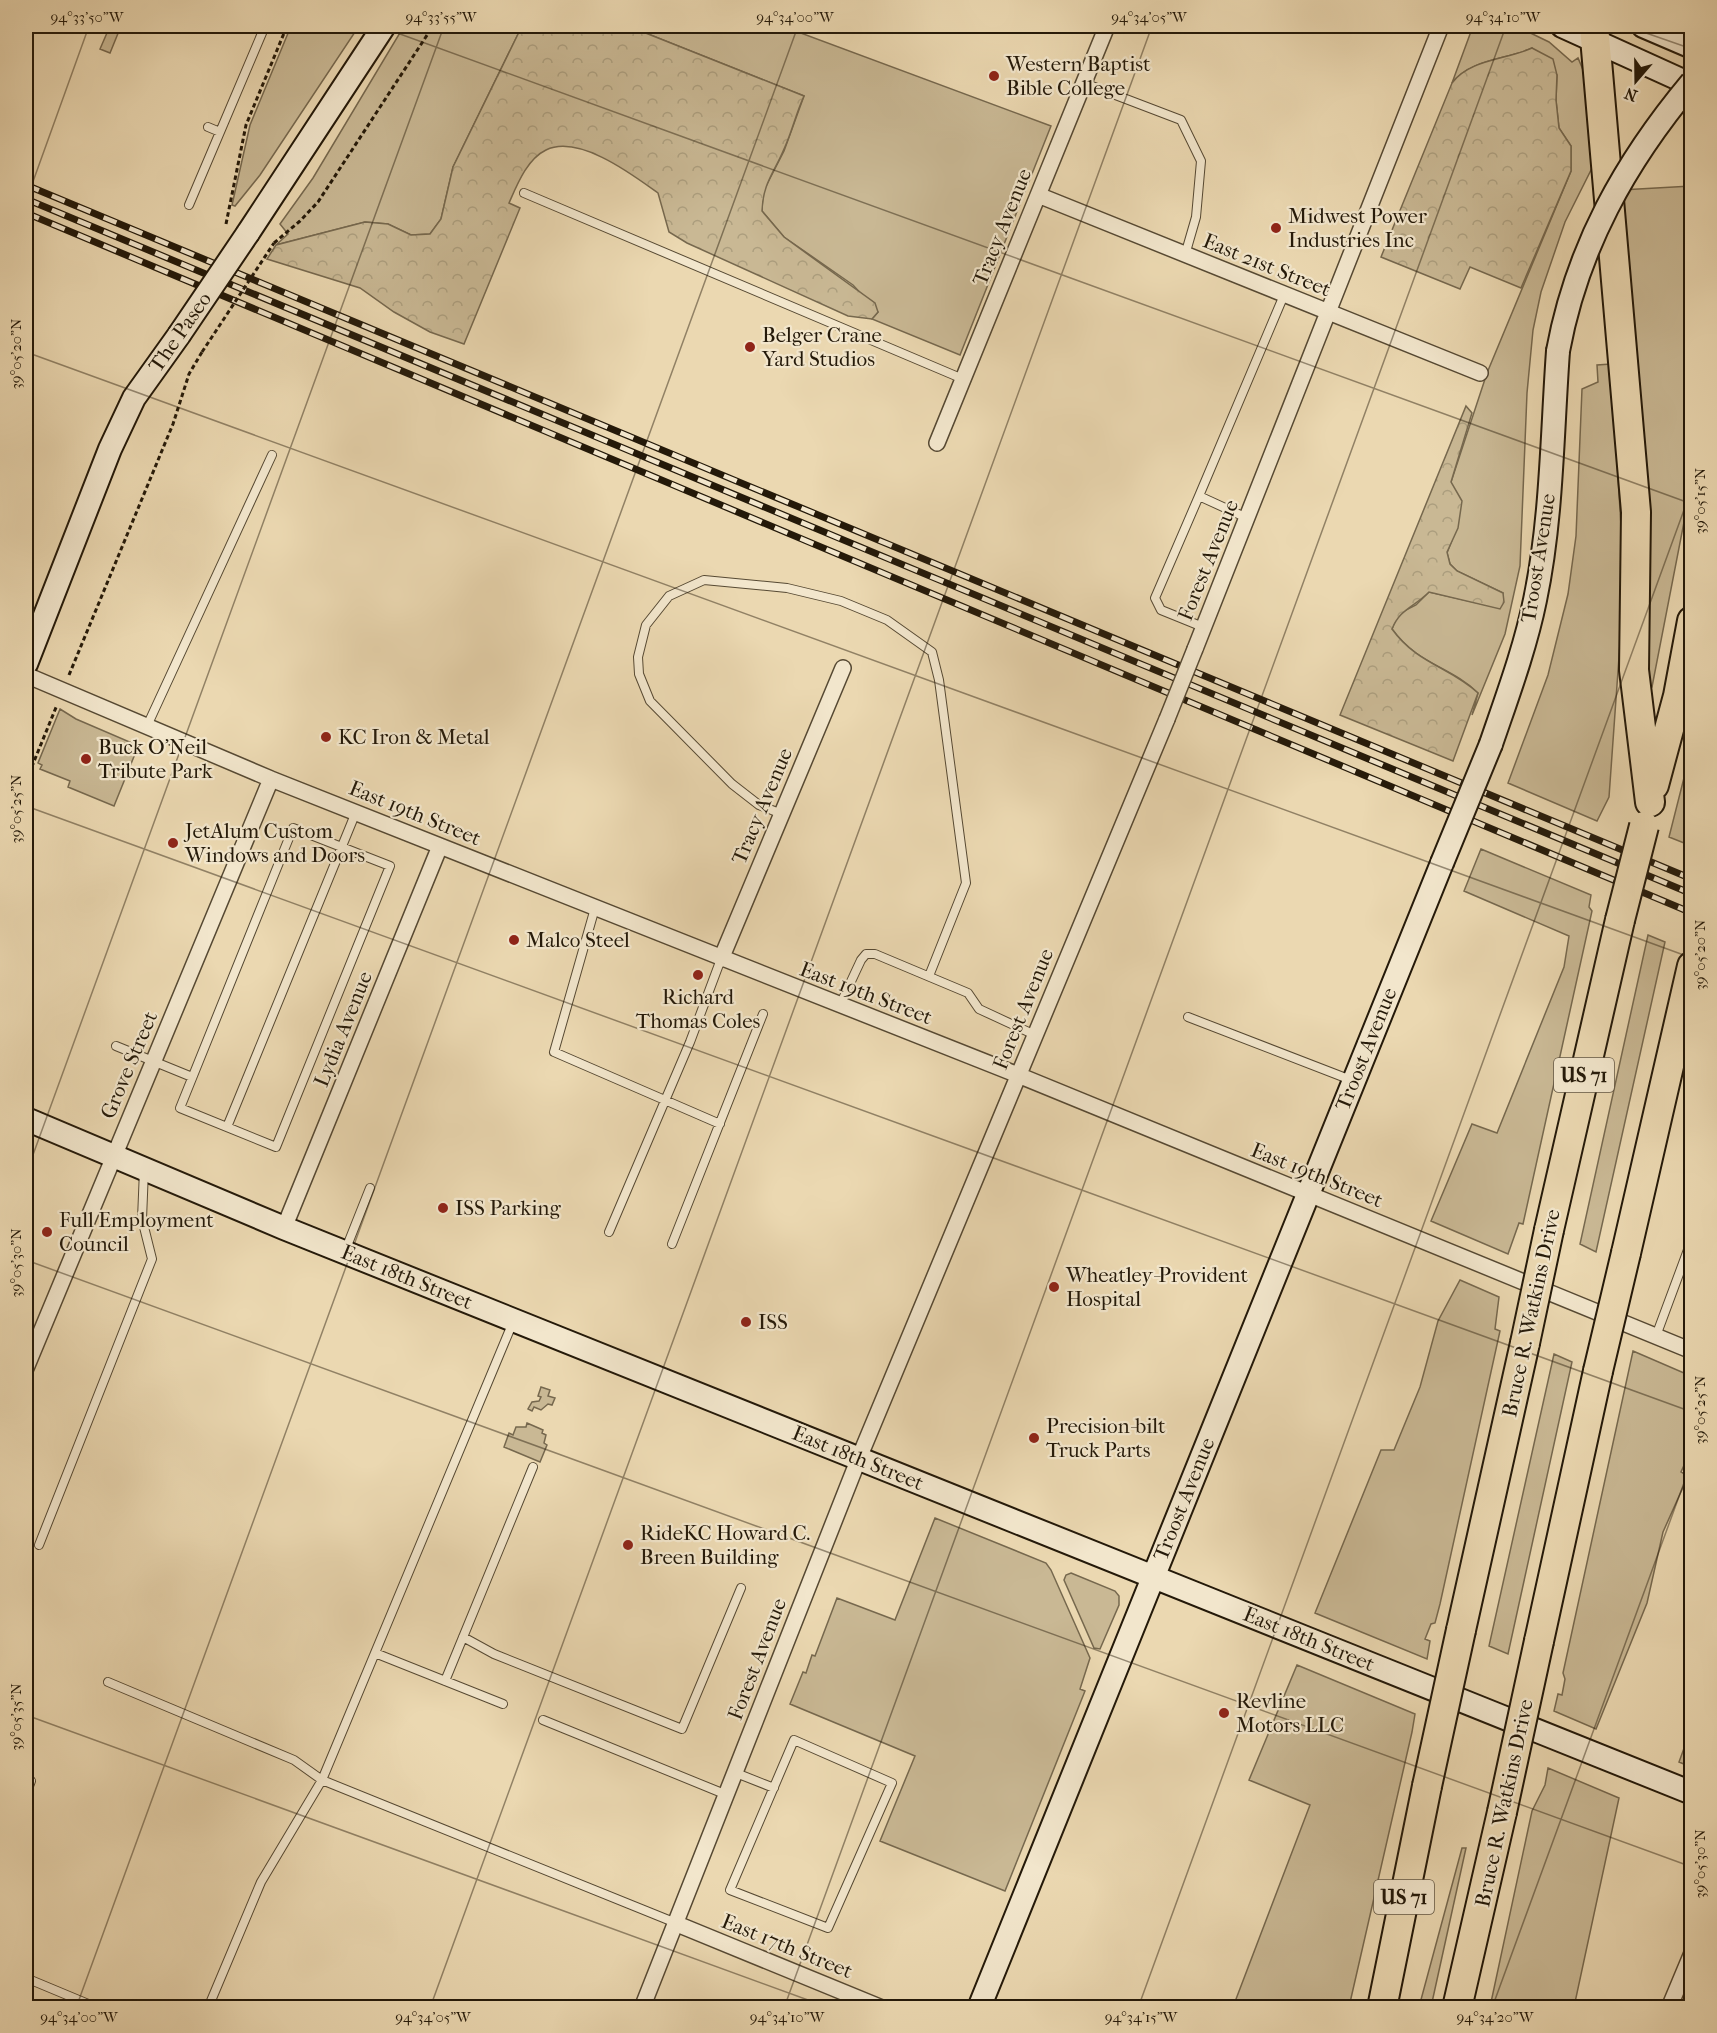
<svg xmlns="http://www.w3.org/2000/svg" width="1717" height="2033" font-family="'IM FELL French Canon',serif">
<defs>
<pattern id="forest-crowns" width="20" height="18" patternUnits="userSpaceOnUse" patternTransform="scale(1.5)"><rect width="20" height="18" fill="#c9b894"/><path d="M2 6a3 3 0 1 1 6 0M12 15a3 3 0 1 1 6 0" fill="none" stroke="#ac9e7e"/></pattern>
</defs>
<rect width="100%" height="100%" fill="#ebd8b1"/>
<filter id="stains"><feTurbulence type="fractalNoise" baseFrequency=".00333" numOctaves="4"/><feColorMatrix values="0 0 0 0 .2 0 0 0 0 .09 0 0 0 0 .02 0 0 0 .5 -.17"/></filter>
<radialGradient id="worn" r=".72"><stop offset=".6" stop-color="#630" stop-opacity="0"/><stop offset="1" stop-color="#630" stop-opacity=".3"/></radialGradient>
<path fill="#c9b894" stroke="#76684e" stroke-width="1.5" d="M 110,26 L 121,26 L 110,53 L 100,49 Z
M 291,26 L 359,26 L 260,175 L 235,206 L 232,205 L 250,125 Z
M 404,26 L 522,26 L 453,167 L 441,219 L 430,234 L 411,235 L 388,224 L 365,222 L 276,245 L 288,234 L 280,224 L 313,178 Z
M 628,26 L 782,26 L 1051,126 L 960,355 L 872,319 L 878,312 L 853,285 L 784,237 L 762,211 L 763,192 L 784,151 L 804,96 Z
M 1473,26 L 1516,26 L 1549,42 L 1572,62 L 1578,58 L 1589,84 L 1598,156 L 1565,222 L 1541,292 L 1533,330 L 1527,393 L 1520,566 L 1505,634 L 1472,715 L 1478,693 C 1450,666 1418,665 1392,629 L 1398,614 L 1416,605 L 1429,592 L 1500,608 L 1503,593 L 1457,571 L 1450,564 L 1447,553 L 1452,540 L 1451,482 L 1487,373 L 1571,171 L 1571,146 L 1559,128 L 1556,100 L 1557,75 L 1532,48 C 1506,60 1470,59 1452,83 Z
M 1691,186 L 1691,486 L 1652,687 L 1643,686 L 1621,190 Z
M 1611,364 L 1622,542 L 1621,629 L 1609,797 L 1597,821 L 1508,783 L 1548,675 L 1568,594 L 1576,536 L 1582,389 L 1598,382 L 1597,365 Z
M 60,709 L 76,719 L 132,743 L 135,754 L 114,806 L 68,787 L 70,781 L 40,769 L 42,765 L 38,763 Z
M 1689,758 L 1692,758 L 1692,833 L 1689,845 L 1669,837 Z
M 1481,849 L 1591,895 L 1589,907 L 1592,911 L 1523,1224 L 1519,1223 L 1508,1254 L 1431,1221 L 1472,1124 L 1497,1133 L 1564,967 L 1569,936 L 1464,891 Z
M 1648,935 L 1665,942 L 1596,1252 L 1580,1244 Z
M 1460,1280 L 1499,1297 L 1495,1329 L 1500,1331 L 1440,1604 L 1435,1623 L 1431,1624 L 1425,1639 L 1430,1641 L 1427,1659 L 1315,1613 L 1381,1450 L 1394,1450 L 1420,1387 L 1438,1321 Z
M 1633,1351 L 1691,1376 L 1691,1463 L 1686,1461 L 1681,1472 L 1688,1476 L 1663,1532 L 1647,1603 L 1596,1729 L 1554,1711 L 1558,1694 L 1562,1695 L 1565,1679 L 1563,1673 Z
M 1554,1354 L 1572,1362 L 1508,1654 L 1489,1646 Z
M 541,1387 L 550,1390 L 548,1396 L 555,1398 L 552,1405 L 548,1404 L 541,1410 L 534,1407 L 532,1411 L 528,1409 L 532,1402 L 539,1401 L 541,1397 L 538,1396 Z
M 527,1423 L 543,1430 L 542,1433 L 546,1435 L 544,1443 L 547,1445 L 540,1462 L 504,1447 L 509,1433 L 513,1435 L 516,1427 L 526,1427 Z
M 935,1518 L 1046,1563 L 1051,1570 L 1090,1658 L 1080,1689 L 1085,1691 L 1005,1891 L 880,1841 L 915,1756 L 790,1704 L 803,1672 L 806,1673 L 812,1655 L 815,1656 L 837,1598 L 895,1620 Z
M 1071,1573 L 1115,1591 L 1119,1596 L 1119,1605 L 1100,1649 L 1094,1648 L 1064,1580 L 1066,1575 Z
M 1297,1665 L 1415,1714 L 1412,1732 L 1349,2007 L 1233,2007 L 1310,1805 L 1249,1780 Z
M 1691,1729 L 1692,1767 L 1691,1767 L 1679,1762 Z
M 1548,1768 L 1619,1798 L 1574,2007 L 1490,2007 L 1532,1811 L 1545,1785 Z
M 1462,1848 L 1466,1848 L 1431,2007 L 1419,2007 Z"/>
<path fill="url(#forest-crowns)" stroke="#76684e" stroke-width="1.5" d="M 522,26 L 628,26 L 804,96 C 796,113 792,132 784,149 C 774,173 763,183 762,211 L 784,237 L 875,303 L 878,312 L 872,319 L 848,316 L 687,243 L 669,232 L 658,193 C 633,175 579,134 546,150 C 527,159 517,185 509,203 L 520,208 L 464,344 L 430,332 L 394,312 L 360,288 L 267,259 L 276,245 L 365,222 L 388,224 L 411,235 L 430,234 L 441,219 L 453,167 Z
M 1532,48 L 1553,59 L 1557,75 L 1556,100 L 1559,128 L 1571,146 L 1571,171 L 1521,288 L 1470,267 L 1460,289 L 1381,257 L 1452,83 C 1470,59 1506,60 1532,48 Z
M 1466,406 L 1472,413 L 1451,482 L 1462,501 L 1458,528 L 1447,552 L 1450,564 L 1457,571 L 1503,593 L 1504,602 L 1500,609 L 1429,592 C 1413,608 1400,609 1392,629 C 1417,664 1450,667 1478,693 L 1453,761 L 1340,715 Z"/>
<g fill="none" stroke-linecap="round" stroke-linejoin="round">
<g stroke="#564933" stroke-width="10">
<path id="service" d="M 1084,83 L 1181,120 L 1201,161 L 1196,217 L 1185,255
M 208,127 L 220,132
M 524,193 L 963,379
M 189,205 L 265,26
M 1199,496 L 1155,598 L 1161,610 L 1203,627
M 1247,518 L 1199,496 L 1284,295
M 147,726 L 272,455
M 782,814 L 759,805 L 732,784 L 650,701 L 639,674 L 638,657 L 646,625 L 669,596 L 704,580 L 787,588 L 841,601 L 887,620 L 932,652 L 939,680 L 966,883 L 929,976
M 293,828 L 390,866 L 276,1147 L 180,1108 Z
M 595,908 L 554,1052 L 720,1124
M 840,1005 L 861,960 L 866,954 L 875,954 L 968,993 L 979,1009 L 1035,1035
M 1188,1017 L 1351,1080
M 116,1046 L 192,1077
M 227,1127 L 356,812
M 609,1232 L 690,1042 L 721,959
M 672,1244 L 763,1014
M 345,1251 L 370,1188
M 1656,1336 L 1692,1239
M 39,1545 L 152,1259 L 142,1219 L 144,1170
M 463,1637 L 494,1654 L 682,1729 L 741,1588
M 375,1653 L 503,1704
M 445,1681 L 533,1467
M 108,1682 L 294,1760 L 322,1780 L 676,1923
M 543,1720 L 727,1795
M 794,1740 L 892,1783 L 828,1928 L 730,1890 Z
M 736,1773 L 774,1788
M 26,1794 L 31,1781
M 26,1978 L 98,2008
M 208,2008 L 261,1882 L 322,1780 L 513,1322"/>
</g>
<g stroke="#564933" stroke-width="18">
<path id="minor" d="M 1038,195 L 1480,373
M 937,443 L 1107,26
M 1195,649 L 1441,26
M 26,675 L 271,779 L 1018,1075 L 1692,1351
M 721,959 L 843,668
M 284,1228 L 440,846
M 26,1368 L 271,779
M 677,1924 L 882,2008
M 642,2008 L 859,1458 L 1167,719
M 1669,2008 L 1692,1953"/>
</g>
<g stroke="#241909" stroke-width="26">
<path id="secondary" d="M 1562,26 L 1692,85
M 1643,26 L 1692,47
M 248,233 L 384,26
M 26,664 L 110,449 L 134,398 L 179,335
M 1491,744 C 1507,697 1525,649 1535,600 C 1552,519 1552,434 1558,351
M 26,1119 L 284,1228 L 1692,1793
M 979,2008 L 1442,863"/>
</g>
<g stroke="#241909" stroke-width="32">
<path id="motorway" d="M 1594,26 L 1636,512 L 1634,670 L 1650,802
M 1654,785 L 1678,696 L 1692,621
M 1549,1230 L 1620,920
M 1626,1253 L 1692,966
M 1461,1630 L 1525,1343
M 1539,1641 L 1598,1371
M 1382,2008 L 1427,1786
M 1457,2008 L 1502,1812"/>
</g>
<path stroke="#241909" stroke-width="3" stroke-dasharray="4.5 3" stroke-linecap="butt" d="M 226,224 L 246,125 L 287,26
M 274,243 L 300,221 L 318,202 L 433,26
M 69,675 L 173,424 L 189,374 L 202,352
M 26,781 L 57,705"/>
<use href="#service" stroke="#f2e6cc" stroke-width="8"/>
<use href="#minor" stroke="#f2e6cc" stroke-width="15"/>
<use href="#secondary" stroke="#f2e6cc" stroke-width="22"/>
<use href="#motorway" stroke="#ebd8b1" stroke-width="28"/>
<g stroke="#241909" stroke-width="7">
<path id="rail" d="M 26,185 L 1692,879
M 26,199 L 1692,894
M 26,213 L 1692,913"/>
</g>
<use href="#rail" stroke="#f2e6cc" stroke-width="4.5" stroke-dasharray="14" stroke-linecap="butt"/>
<g stroke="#564933" stroke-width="18" stroke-linecap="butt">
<path id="minor-bridge" d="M 1167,719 L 1195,649"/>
</g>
<g stroke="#241909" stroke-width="26" stroke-linecap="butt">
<path id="secondary-bridge" d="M 179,335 L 248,233
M 1558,351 C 1577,248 1625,162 1692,82
M 1442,863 L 1491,744"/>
</g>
<g stroke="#241909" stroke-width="32" stroke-linecap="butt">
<path id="motorway-bridge" d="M 1620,920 L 1644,826
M 1525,1343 L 1549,1230
M 1598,1371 L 1626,1253
M 1427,1786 L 1461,1630
M 1502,1812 L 1539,1641"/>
</g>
<path stroke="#241909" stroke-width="3" stroke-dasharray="4.5 3" stroke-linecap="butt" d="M 202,352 L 274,243"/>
<use href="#minor-bridge" stroke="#f2e6cc" stroke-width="15"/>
<use href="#secondary-bridge" stroke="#f2e6cc" stroke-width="22"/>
<use href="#motorway-bridge" stroke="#ebd8b1" stroke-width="28"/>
</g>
<path fill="none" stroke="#241909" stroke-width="1.5" stroke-opacity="0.45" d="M 378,26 L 1692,504M 1626,26 L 1692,49M 26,201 L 89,26M 26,352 L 1692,958M 26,806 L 1692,1412M 26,1174 L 444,26M 26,1260 L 1692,1867M 26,1715 L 830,2008M 76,2008 L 798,26M 430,2008 L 1152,26M 784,2008 L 1506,26M 1138,2008 L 1692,488M 1492,2008 L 1692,1461"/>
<g fill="#8f2418" stroke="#f2e6cc" stroke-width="2">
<circle cx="994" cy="76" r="6"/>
<circle cx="1276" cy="228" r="6"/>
<circle cx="750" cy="347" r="6"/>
<circle cx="326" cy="737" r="6"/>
<circle cx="86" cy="759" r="6"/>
<circle cx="173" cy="843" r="6"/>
<circle cx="514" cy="940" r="6"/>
<circle cx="698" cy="975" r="6"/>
<circle cx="443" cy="1208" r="6"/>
<circle cx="47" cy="1232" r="6"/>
<circle cx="1054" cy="1287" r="6"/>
<circle cx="746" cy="1322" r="6"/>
<circle cx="1034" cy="1438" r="6"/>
<circle cx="628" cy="1545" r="6"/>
<circle cx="1224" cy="1713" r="6"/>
</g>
<g text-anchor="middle" stroke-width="4.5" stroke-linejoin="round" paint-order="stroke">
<g fill="#f2e6cc" stroke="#625644" stroke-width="1.5">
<rect x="1554" y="1058" width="60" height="34" rx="4.5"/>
<rect x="1374" y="1880" width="60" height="34" rx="4.5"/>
</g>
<g font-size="20" font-weight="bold" fill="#241909">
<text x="1584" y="1082">US 71</text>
<text x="1404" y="1904">US 71</text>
</g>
<g font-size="21" fill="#241909" stroke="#f2e6cc" text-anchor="start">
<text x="1006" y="71">Western Baptist<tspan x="1006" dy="24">Bible College</tspan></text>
<text x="1288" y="223">Midwest Power<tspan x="1288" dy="24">Industries Inc</tspan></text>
<text x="762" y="342">Belger Crane<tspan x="762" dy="24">Yard Studios</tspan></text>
<text x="338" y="744">KC Iron &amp; Metal</text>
<text x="98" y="754">Buck O'Neil<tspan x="98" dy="24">Tribute Park</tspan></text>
<text x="185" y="838">JetAlum Custom<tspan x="185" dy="24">Windows and Doors</tspan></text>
<text x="526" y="947">Malco Steel</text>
<text x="698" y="1004" text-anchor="middle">Richard<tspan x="698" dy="24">Thomas Coles</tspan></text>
<text x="455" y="1215">ISS Parking</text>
<text x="59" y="1227">Full Employment<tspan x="59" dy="24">Council</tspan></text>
<text x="1066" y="1282">Wheatley-Provident<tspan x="1066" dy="24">Hospital</tspan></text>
<text x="758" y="1329">ISS</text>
<text x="1046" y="1433">Precision-bilt<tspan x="1046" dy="24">Truck Parts</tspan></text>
<text x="640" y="1540">RideKC Howard C.<tspan x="640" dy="24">Breen Building</tspan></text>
<text x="1236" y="1708">Revline<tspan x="1236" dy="24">Motors LLC</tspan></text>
</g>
<g font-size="21" fill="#241909" stroke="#f2e6cc">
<text transform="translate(1002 227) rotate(-68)" y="7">Tracy Avenue</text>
<text transform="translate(1267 265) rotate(22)" y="7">East 21st Street</text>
<text transform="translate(180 332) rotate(-55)" y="7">The Paseo</text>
<text transform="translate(1538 558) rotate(-81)" y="7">Troost Avenue</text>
<text transform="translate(1208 560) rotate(-68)" y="7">Forest Avenue</text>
<text transform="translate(762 806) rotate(-67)" y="7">Tracy Avenue</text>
<text transform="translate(415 813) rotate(22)" y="7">East 19th Street</text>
<text transform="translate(866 993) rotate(21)" y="7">East 19th Street</text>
<text transform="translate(1023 1009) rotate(-68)" y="7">Forest Avenue</text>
<text transform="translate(343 1029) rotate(-68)" y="7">Lydia Avenue</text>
<text transform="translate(1366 1049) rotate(-68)" y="7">Troost Avenue</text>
<text transform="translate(129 1065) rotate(-67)" y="7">Grove Street</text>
<text transform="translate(1317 1175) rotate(22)" y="7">East 19th Street</text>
<text transform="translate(407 1277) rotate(22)" y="7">East 18th Street</text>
<text transform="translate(1531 1313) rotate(-78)" y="7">Bruce R. Watkins Drive</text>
<text transform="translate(858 1458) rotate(22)" y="7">East 18th Street</text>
<text transform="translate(1184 1499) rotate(-68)" y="7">Troost Avenue</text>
<text transform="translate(1309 1639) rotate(22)" y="7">East 18th Street</text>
<text transform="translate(757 1659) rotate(-69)" y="7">Forest Avenue</text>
<text transform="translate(1504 1803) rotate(-78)" y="7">Bruce R. Watkins Drive</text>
<text transform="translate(787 1946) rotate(22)" y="7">East 17th Street</text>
</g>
</g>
<rect width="1717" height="2033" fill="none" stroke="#ebd8b1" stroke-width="66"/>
<g transform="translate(1636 81) rotate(200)" stroke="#f2e6cc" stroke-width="4.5" paint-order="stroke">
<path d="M0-4.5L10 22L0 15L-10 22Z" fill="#241909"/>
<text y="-9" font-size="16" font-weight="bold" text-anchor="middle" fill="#241909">N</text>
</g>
<rect x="33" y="33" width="1651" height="1967" fill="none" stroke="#241909" stroke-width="2"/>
<g font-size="15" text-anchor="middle" fill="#241909">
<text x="87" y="22">94°33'50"W</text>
<text x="441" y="22">94°33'55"W</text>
<text x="795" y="22">94°34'00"W</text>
<text x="1149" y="22">94°34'05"W</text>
<text x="1503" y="22">94°34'10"W</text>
<text transform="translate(16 354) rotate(-90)" y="5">39°05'20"N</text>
<text transform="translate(1700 501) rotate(-90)" y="5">39°05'15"N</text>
<text transform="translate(16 809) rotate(-90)" y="5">39°05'25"N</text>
<text transform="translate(1700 955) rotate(-90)" y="5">39°05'20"N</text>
<text transform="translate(16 1263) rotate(-90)" y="5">39°05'30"N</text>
<text transform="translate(1700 1410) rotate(-90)" y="5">39°05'25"N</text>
<text transform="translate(16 1717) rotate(-90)" y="5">39°05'35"N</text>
<text transform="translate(1700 1864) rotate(-90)" y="5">39°05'30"N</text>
<text x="79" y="2022">94°34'00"W</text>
<text x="433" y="2022">94°34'05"W</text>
<text x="787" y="2022">94°34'10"W</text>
<text x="1141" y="2022">94°34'15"W</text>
<text x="1495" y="2022">94°34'20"W</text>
</g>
<rect width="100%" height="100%" filter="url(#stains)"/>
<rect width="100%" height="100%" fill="url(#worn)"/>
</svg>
